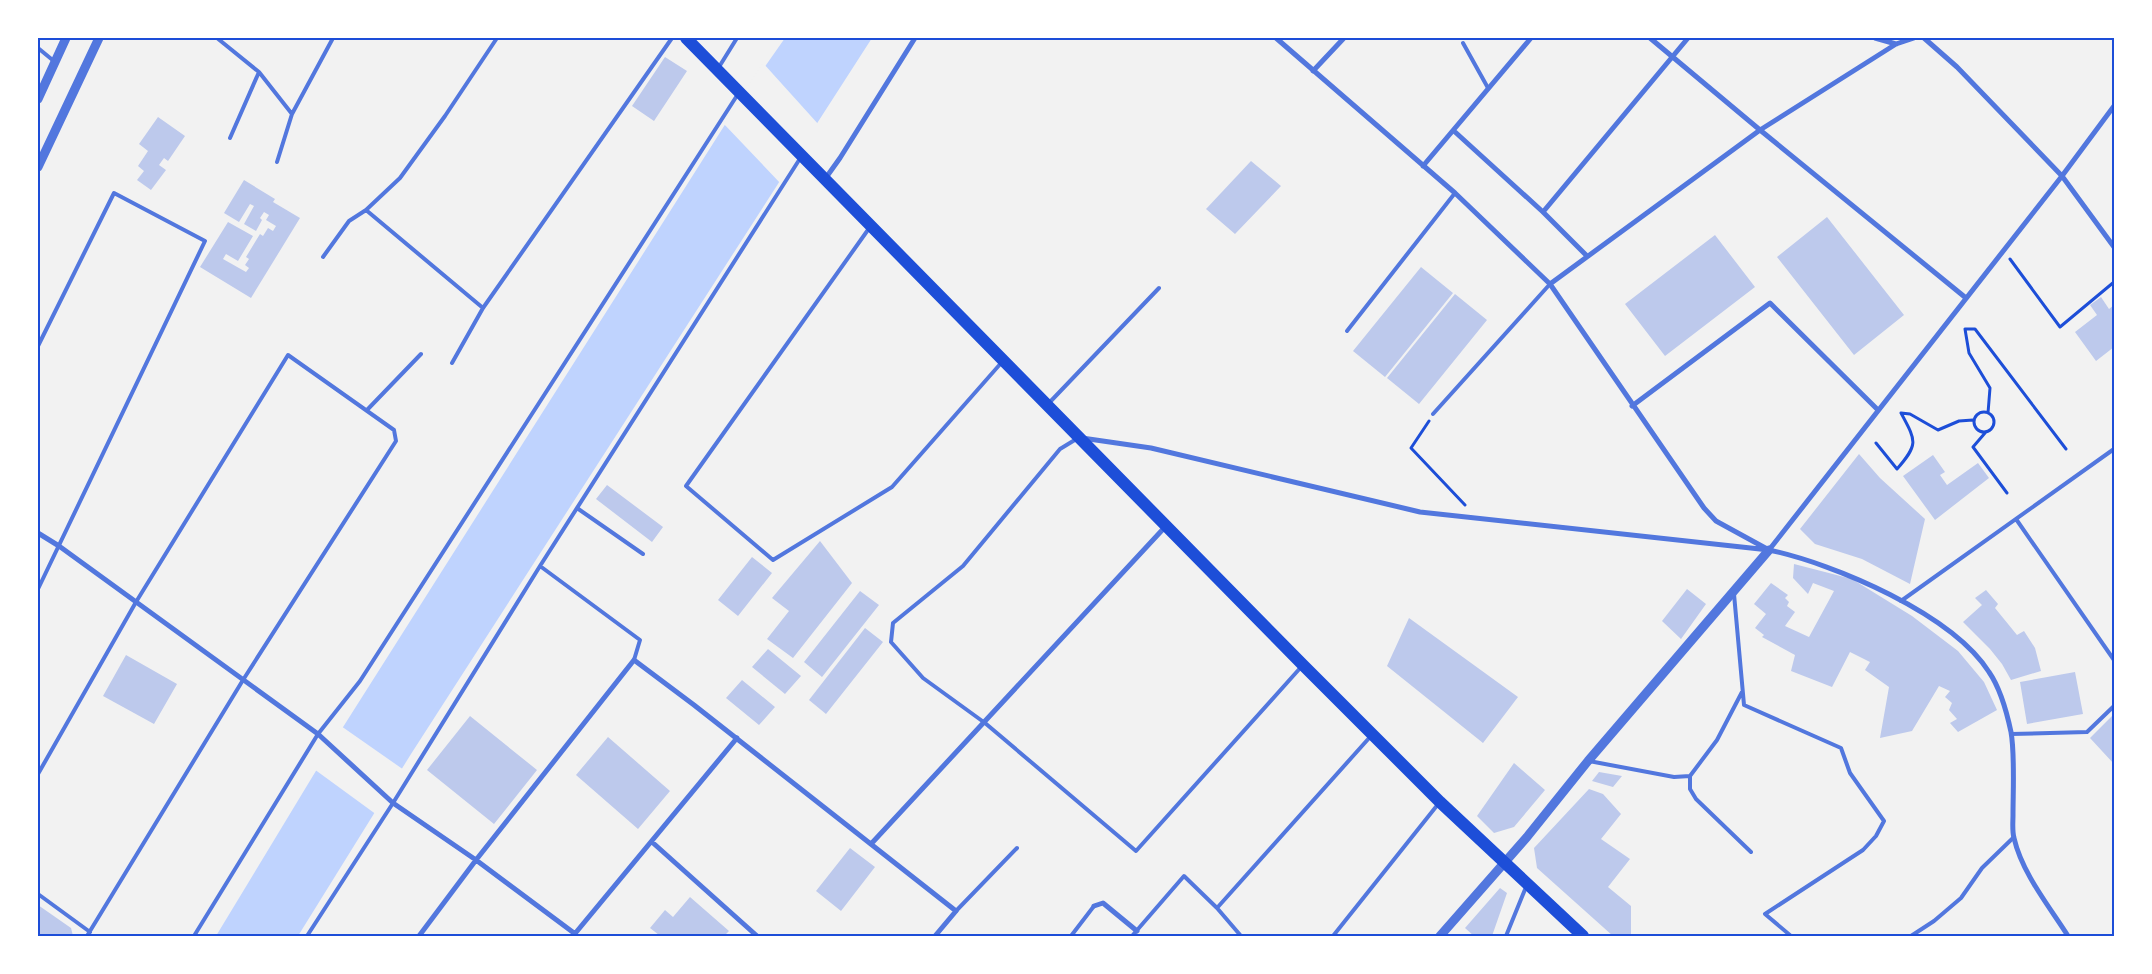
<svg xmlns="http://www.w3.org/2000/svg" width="2152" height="974" font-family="'Varela Round',sans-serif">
<rect width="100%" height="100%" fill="#f2f2f2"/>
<path fill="#bfd3fe" d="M 785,38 L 872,38 L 411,754 L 298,936 L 216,936 L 331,746 L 733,112 Z"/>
<path fill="#f2f2f2" d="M 763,63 L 819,125 L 781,184 L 723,123 Z
M 341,726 L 404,770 L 377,815 L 314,769 Z"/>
<path fill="#bdc9ec" d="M 665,57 L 687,71 L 654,121 L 632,106 Z
M 158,117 L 185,136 L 168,161 L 164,158 L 159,165 L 166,170 L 151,190 L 137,180 L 144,171 L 138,166 L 148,151 L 139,144 Z
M 1251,161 L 1281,186 L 1235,234 L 1206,209 Z
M 244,180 L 275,199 L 273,202 L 300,218 L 251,298 L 200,267 L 228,222 L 253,236 L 238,261 L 226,254 L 223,259 L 246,272 L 249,268 L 245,265 L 249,259 L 246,257 L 260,234 L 263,236 L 268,228 L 273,231 L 276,226 L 266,220 L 269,215 L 264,212 L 260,218 L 262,220 L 256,231 L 244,224 L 254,206 L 250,204 L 239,222 L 224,213 Z
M 1827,217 L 1904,315 L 1854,355 L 1777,257 Z
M 1715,235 L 1755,287 L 1665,356 L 1625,304 Z
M 1421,267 L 1453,293 L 1385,377 L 1353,351 Z
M 1455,294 L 1487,320 L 1419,404 L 1387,378 Z
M 2101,297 L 2109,309 L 2114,305 L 2114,347 L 2096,361 L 2075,332 L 2097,315 L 2090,305 Z
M 1859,454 L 1880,478 L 1925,519 L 1910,584 L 1862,559 L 1815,544 L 1800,529 Z
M 1933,455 L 1945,472 L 1940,475 L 1947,485 L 1978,463 L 1989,478 L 1935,520 L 1903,476 Z
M 607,485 L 663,527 L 652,542 L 596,499 Z
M 820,541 L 852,583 L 793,658 L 767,639 L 789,611 L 772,598 Z
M 752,557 L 772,573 L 738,616 L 718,600 Z
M 1794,564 L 1852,579 L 1912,616 L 1958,651 L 1984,682 L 1997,710 L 1958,732 L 1950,723 L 1957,719 L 1949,710 L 1952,703 L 1945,697 L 1950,691 L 1939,686 L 1912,731 L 1880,738 L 1889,687 L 1865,670 L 1870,662 L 1850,652 L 1832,687 L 1791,671 L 1795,655 L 1762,637 L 1764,635 L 1755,628 L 1766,614 L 1754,604 L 1771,583 L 1788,595 L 1785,598 L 1789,602 L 1787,606 L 1795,612 L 1785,626 L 1809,637 L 1834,591 L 1813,583 L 1808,594 L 1793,578 Z
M 1687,589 L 1706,604 L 1681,639 L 1662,621 Z
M 1986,590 L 1998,604 L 1995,608 L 2017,635 L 2024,631 L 2035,648 L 2041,671 L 2011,680 L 2002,664 L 1990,649 L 1963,622 L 1982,605 L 1975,598 Z
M 860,591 L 879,605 L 822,677 L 804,662 Z
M 1409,618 L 1518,697 L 1483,743 L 1387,666 Z
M 865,628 L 883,642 L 826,714 L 809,700 Z
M 768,649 L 801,676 L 785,694 L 752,667 Z
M 126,655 L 177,684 L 154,724 L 103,696 Z
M 2075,672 L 2083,714 L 2027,724 L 2020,682 Z
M 742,680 L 775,707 L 759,725 L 726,698 Z
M 2114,714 L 2114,764 L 2090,738 Z
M 470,716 L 537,770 L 494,824 L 427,770 Z
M 608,737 L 670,791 L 638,829 L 576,775 Z
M 1514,763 L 1545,790 L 1514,827 L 1494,833 L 1477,816 Z
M 1599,772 L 1622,776 L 1613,787 L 1592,781 Z
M 1589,789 L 1603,794 L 1621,814 L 1601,839 L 1630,859 L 1608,887 L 1631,906 L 1631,936 L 1613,936 L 1537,868 L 1534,848 Z
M 850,848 L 875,867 L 841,911 L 816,891 Z
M 1500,888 L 1507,893 L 1492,936 L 1474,936 L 1465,928 Z
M 690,897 L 729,931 L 724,936 L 657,936 L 659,935 L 650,928 L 665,910 L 673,917 Z
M 38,905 L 71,928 L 73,936 L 38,936 Z"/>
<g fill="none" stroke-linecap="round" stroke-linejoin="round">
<path stroke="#1d4ed8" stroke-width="3" d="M 2010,259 L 2060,327 L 2114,282
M1974 422a10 10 0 1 1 20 0a10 10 0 1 1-20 0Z
M 1901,413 L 1910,414 L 1938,430 L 1959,421 L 1973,420
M 1988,413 L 1990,388 L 1969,353 L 1965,329 L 1975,329 L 2066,449
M 1429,421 L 1411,448 L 1465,505
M 1985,433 L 1973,447 L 2007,493
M 1876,443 L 1897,469 C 1919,444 1916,441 1901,413"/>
<path stroke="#5277de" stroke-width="4" d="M 217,38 L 259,72 L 292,114
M 1463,43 L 1488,88
M 38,48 L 55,62
M 719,67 L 737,38
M 230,138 L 259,72
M 277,162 L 292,114 L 333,38
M 366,210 L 483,308
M 870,227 L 686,486 L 773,560 L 892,487 L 1002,362
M 323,257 L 349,221 L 366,210 L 400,178 L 445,116 L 497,38
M 1347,331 L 1455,193
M 38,346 L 114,193 L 205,241 L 38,589
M 452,363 L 483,308 L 672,38
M 1049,403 L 1159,288
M 367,410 L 421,354
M 1433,414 L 1550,284
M 1078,438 L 1060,449 L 963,566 L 893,623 L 891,642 L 923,678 L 985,723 L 1136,851 L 1302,666
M 577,508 L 643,554
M 2016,519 L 2114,660
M 540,566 L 640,640 L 634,660
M 1734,594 L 1744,705 L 1841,748 L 1850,773 L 1884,821 L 1876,836 L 1863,850 L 1765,914 L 1791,936
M 1901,601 L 2114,449
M 2011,734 L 2087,732 L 2114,706
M 1589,761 L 1674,777 L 1690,776 L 1690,789 L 1696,799 L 1751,852
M 38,774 L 136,602 L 288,355 L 394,430 L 396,441 L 243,680 L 87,936
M 1690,776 L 1717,740 L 1742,692
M 38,894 L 90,932
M 1217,908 L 1370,737
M 956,911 L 1017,848
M 194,936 L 318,734 L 360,681 L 738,94
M 307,936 L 393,803 L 540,566 L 801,157
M 1071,936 L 1094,906
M 1132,936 L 1184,876 L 1217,908 L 1241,936
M 1333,936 L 1439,803
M 1506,936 L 1526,887
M 1911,936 L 1934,921 L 1961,898 L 1982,868 L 2014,837"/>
<path stroke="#5277de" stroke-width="5" d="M 1276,38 L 1455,193 L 1550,284 L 1704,508 L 1716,521 L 1769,550 L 2062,176 L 2114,106
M 1650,38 L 1760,130 L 1966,298
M 1875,38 L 1896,44
M 1924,38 L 1957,67 L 2062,176 L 2114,247
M 1313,71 L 1344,38
M 1454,131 L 1543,212 L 1587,256
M 1423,166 L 1531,38
M 825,179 L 840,158 L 915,38
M 1543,212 L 1688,38
M 1550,284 L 1760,130 L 1896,44 L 1914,38
M 1632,406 L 1770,303 L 1878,410
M 1082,438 L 1151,448 L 1420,512 L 1769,550 C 1835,564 1952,614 1989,672 C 2000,688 2007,713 2011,732 C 2015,754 2013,791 2013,815 C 2013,822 2012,831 2014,838 C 2022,873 2049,906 2068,936
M 38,533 L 59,546 L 318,734 L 393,803 L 476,860 L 578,936
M 652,842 L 757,936
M 871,844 L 1165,527
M 1094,906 L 1103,903 L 1137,931
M 419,936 L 476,860 L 634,660 L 694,705 L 956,911 L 935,936
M 573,936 L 737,738"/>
<path stroke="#5277de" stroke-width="9" d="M 38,99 L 66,38
M 38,167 L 99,38
M 1440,936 L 1527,837 L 1588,761 L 1769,550"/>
<path stroke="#1d4ed8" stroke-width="12" d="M 686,38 L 1303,665 L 1440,802 L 1583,936"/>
</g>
<rect width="2152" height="974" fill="none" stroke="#ffffff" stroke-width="78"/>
<rect x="39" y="39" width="2074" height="896" fill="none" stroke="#1d4ed8" stroke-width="2"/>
</svg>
